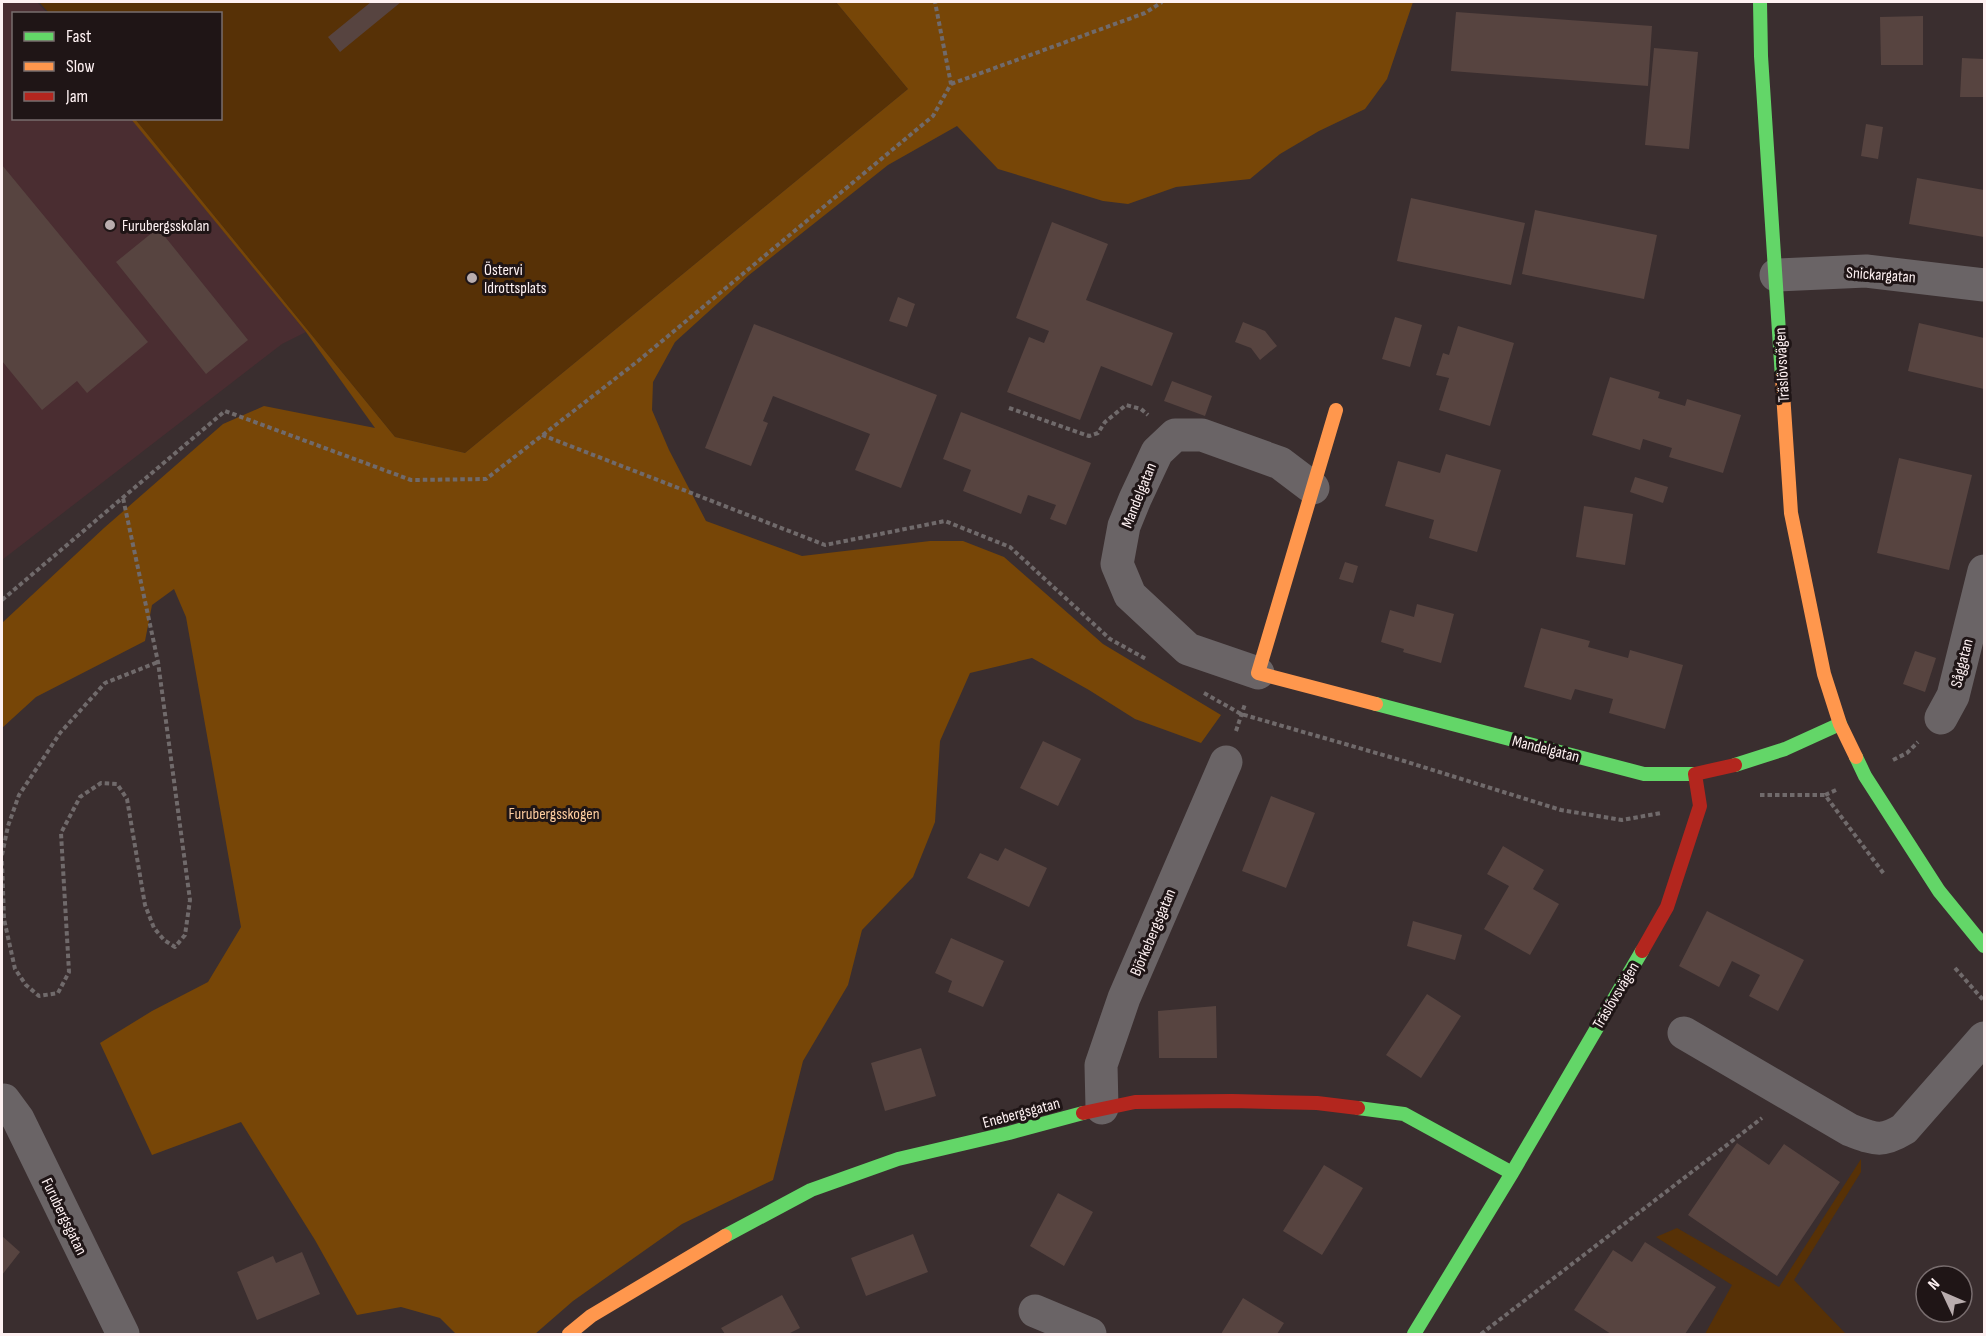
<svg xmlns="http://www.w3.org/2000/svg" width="1986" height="1336" font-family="'Sofia Sans Condensed',sans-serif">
<rect width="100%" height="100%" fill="#3a2e2f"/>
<path fill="#4a2d31" d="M 2,2 L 37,2 L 47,13 L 14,14 L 14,118 L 132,119 L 306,332 L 282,344 L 2,560 Z"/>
<path fill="#573106" d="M 39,2 L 836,2 L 908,89 L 465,453 L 395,437 L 135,119 L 220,118 L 220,14 L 49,13 Z
M 1861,1159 L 1861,1172 L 1794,1280 L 1846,1334 L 1705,1334 L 1732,1285 L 1656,1237 L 1677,1228 L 1779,1287 Z"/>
<path fill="#774607" d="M 836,2 L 1413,2 L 1387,79 L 1365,109 L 1319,131 L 1280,154 L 1250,179 L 1176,187 L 1128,204 L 1103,201 L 998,169 L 957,126 L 888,165 L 749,275 L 675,342 L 653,382 L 652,410 L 669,450 L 706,521 L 802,556 L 930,541 L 963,541 L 1004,557 L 1103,644 L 1221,715 L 1201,743 L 1135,719 L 1089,690 L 1032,658 L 970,673 L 940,741 L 935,822 L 913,877 L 862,930 L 848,985 L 803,1061 L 773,1180 L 682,1224 L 573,1301 L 535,1334 L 456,1334 L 440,1318 L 401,1307 L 357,1315 L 315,1240 L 241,1122 L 152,1155 L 100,1043 L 152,1011 L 208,982 L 241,927 L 186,617 L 174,589 L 152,605 L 145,641 L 36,697 L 2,728 L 2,623 L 104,528 L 223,424 L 264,406 L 375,428 L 306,332 L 131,119 L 135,119 L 395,437 L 465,453 L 908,89 Z"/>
<path fill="#574440" d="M 371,2 L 401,2 L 340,52 L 328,37 Z
M 1456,12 L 1652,26 L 1648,86 L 1451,71 Z
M 1923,16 L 1923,65 L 1881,65 L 1880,17 Z
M 1654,48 L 1698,52 L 1689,149 L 1645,145 Z
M 1962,58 L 1984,59 L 1984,97 L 1960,97 Z
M 1866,124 L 1883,127 L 1878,159 L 1861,156 Z
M 2,165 L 148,342 L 87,393 L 77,381 L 42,410 L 2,361 Z
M 1917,178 L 1984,190 L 1984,237 L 1909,224 Z
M 1411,198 L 1525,223 L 1511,285 L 1397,261 Z
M 1535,210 L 1657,235 L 1644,299 L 1522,274 Z
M 1052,222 L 1108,244 L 1086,300 L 1173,333 L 1152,386 L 1101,366 L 1080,420 L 1007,392 L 1029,337 L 1044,343 L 1049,331 L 1016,318 Z
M 158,228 L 248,340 L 206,374 L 116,262 Z
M 898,297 L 915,304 L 907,327 L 889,321 Z
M 1395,317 L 1422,325 L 1410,367 L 1382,359 Z
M 1243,322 L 1265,331 L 1277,346 L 1260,360 L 1251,348 L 1235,342 Z
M 1919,323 L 1984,338 L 1984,389 L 1908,371 Z
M 754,324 L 937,395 L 901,488 L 855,470 L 870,434 L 773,396 L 763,421 L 768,423 L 751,466 L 705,448 Z
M 1458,326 L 1514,343 L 1490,426 L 1439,410 L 1449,378 L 1436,375 L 1443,353 L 1449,355 Z
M 1610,377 L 1660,392 L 1658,398 L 1685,406 L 1687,399 L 1741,415 L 1723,473 L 1669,457 L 1672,448 L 1643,439 L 1640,450 L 1592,435 Z
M 1172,381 L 1212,396 L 1205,416 L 1164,401 Z
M 961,412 L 1091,463 L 1066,525 L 1050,519 L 1056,505 L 1028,495 L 1021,514 L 963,491 L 971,470 L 943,459 Z
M 1446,454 L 1501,470 L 1477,552 L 1429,538 L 1434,520 L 1385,506 L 1398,461 L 1440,473 Z
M 1899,458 L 1972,475 L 1949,570 L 1877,553 Z
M 1635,477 L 1668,487 L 1663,503 L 1630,492 Z
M 1584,506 L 1633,514 L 1625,565 L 1576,557 Z
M 1345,562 L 1358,566 L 1353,583 L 1339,579 Z
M 1417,604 L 1454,614 L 1441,663 L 1403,652 L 1404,649 L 1381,642 L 1390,610 L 1414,617 Z
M 1541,628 L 1590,641 L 1588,647 L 1628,658 L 1630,650 L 1683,665 L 1665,729 L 1609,713 L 1613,699 L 1575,689 L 1571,700 L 1524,687 Z
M 1915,651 L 1936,658 L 1925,692 L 1903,684 Z
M 1043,741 L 1081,759 L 1058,806 L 1020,788 Z
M 1271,796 L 1315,813 L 1286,888 L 1242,871 Z
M 1503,846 L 1544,870 L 1533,889 L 1559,904 L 1530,955 L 1484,929 L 1509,886 L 1487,874 Z
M 1005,848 L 1047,868 L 1029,907 L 967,878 L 980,853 L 998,861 Z
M 1707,911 L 1804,960 L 1778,1011 L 1749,996 L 1760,975 L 1732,961 L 1719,987 L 1679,966 Z
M 1413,921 L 1462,935 L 1455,960 L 1407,946 Z
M 951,938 L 1004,961 L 983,1007 L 948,992 L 952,981 L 935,973 Z
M 1427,994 L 1461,1016 L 1421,1078 L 1386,1055 Z
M 1216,1006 L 1217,1058 L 1159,1058 L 1158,1011 Z
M 921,1048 L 936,1096 L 885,1111 L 871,1063 Z
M 1737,1143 L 1769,1165 L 1784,1144 L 1840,1182 L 1777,1276 L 1688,1215 Z
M 1324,1165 L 1363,1188 L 1322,1255 L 1283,1231 Z
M 1058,1193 L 1093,1212 L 1064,1266 L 1030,1246 Z
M 913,1234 L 928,1272 L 866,1296 L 851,1258 Z
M 2,1236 L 20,1252 L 2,1275 Z
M 1645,1242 L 1716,1287 L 1685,1334 L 1611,1334 L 1574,1310 L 1613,1250 L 1632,1262 Z
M 302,1252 L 320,1294 L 257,1320 L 237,1272 L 273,1256 L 276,1263 Z
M 782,1295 L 800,1328 L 788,1334 L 725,1334 L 721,1328 Z
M 1243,1298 L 1284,1323 L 1277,1334 L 1221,1334 Z"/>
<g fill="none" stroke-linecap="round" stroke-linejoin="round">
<path stroke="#706a6b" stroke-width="4" stroke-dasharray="4.5 3" stroke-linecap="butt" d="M 951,84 L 1145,13 L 1162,2
M 1009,408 L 1089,436 L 1098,433 L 1105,422 L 1126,405 L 1141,409 L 1148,415
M 542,435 L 825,545 L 945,521 L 1010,547 L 1110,639 L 1146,659
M 2,600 L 225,411 L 411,480 L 486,479 L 638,361 L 933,116 L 951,84 L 935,2
M 1204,693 L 1241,714 L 1404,761 L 1561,810 L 1622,820 L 1661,813
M 1236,731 L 1245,704
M 1893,760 L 1907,753 L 1918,742
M 1836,790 L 1825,795 L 1884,874
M 1760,795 L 1825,795
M 2,855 L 8,826 L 19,795 L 60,733 L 105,683 L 158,662
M 2,861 L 4,919 L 15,969 L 26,985 L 39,996 L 58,993 L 69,972 L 61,833 L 80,797 L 101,783 L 117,784 L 127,799 L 145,905 L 154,928 L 164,940 L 175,947 L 185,935 L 190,900 L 158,662 L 123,498
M 1955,968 L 1984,1001
M 1481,1334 L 1762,1118"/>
<path stroke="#6a6466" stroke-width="33" d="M 1776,275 L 1866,271 L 1984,285
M 1258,673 L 1188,649 L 1130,595 L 1117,564 L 1124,526 L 1135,499 L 1157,452 L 1175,435 L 1202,435 L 1280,463 L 1313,488
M 1941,718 L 1953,696 L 1984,571
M 1684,1033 L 1850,1130 C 1875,1139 1881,1143 1904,1129 L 1984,1038
M 4,1100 L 18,1119 L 123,1334
M 1102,1108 L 1101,1065 L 1124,998 L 1226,762
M 1035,1311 L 1090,1334"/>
<path stroke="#63d668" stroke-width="14" d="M 1760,2 L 1761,56 L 1782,378
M 1376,704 L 1644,774 L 1695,774
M 1856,757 L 1865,776 L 1939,891 L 1984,946
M 1735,765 L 1785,749 L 1840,724
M 1358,1108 L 1404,1114 L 1512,1173
M 725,1236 L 811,1190 L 898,1159 L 1009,1133 L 1083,1113
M 1414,1334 L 1512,1173 L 1642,951"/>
<path stroke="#ff974d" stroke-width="14" d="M 1782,378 L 1791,513 L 1824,674 L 1840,724 L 1856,757
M 1336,410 L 1258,673 L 1376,704
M 569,1334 L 591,1316 L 725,1236"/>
<path stroke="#b3261e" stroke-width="14" d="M 1642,951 L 1667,907 L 1700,806 L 1695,774 L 1735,765
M 1083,1113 L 1135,1102 L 1232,1101 L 1317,1103 L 1358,1108"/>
</g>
<g fill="#b9adae" stroke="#1f1516" stroke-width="2">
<circle cx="110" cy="225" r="6"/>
<circle cx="472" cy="278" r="6"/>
</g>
<g text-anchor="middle" stroke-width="6" stroke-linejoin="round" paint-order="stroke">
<g font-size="16" fill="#fef1f2" stroke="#1f1516" text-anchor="start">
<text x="122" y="231">Furubergsskolan</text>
<text x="484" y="275">Östervi<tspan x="484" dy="18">Idrottsplats</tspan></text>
</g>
<g font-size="16" fill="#fef1f2" stroke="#1f1516">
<text transform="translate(1881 274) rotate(4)" y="6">Snickargatan</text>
<text transform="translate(1781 365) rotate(-93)" y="6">Träslövsvägen</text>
<text transform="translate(1138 495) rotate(-68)" y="6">Mandelgatan</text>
<text transform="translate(1961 663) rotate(-76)" y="6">Såggatan</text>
<text transform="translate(1546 748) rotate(14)" y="6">Mandelgatan</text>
<text transform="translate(1152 932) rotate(-67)" y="6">Björkebergsgatan</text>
<text transform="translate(1615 995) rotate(-59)" y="6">Träslövsvägen</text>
<text transform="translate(1021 1112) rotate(-15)" y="6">Enebergsgatan</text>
<text transform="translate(65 1216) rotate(64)" y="6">Furubergsgatan</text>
</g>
<g font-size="16" fill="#fdcc9f" stroke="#1f1516">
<text x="554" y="819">Furubergsskogen</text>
</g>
</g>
<rect width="1986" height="1336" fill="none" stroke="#fef1f2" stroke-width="6"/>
<rect x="12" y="12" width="210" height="108" fill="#1f1516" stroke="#786d6e" stroke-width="1.5"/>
<rect x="24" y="32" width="30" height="9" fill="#63d668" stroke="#786d6e" stroke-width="1.5"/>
<text x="66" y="42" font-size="18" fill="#fef1f2">Fast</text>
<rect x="24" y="62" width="30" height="9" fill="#ff974d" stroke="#786d6e" stroke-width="1.5"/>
<text x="66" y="72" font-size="18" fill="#fef1f2">Slow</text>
<rect x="24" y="92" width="30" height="9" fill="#b3261e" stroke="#786d6e" stroke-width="1.5"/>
<text x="66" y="102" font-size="18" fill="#fef1f2">Jam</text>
<g transform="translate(1944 1294) rotate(314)"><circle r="28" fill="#1f1516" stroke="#786d6e" stroke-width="1.5"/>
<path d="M0-4.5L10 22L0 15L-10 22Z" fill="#b9adae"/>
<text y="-9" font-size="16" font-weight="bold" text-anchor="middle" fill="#fef1f2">N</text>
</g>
</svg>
